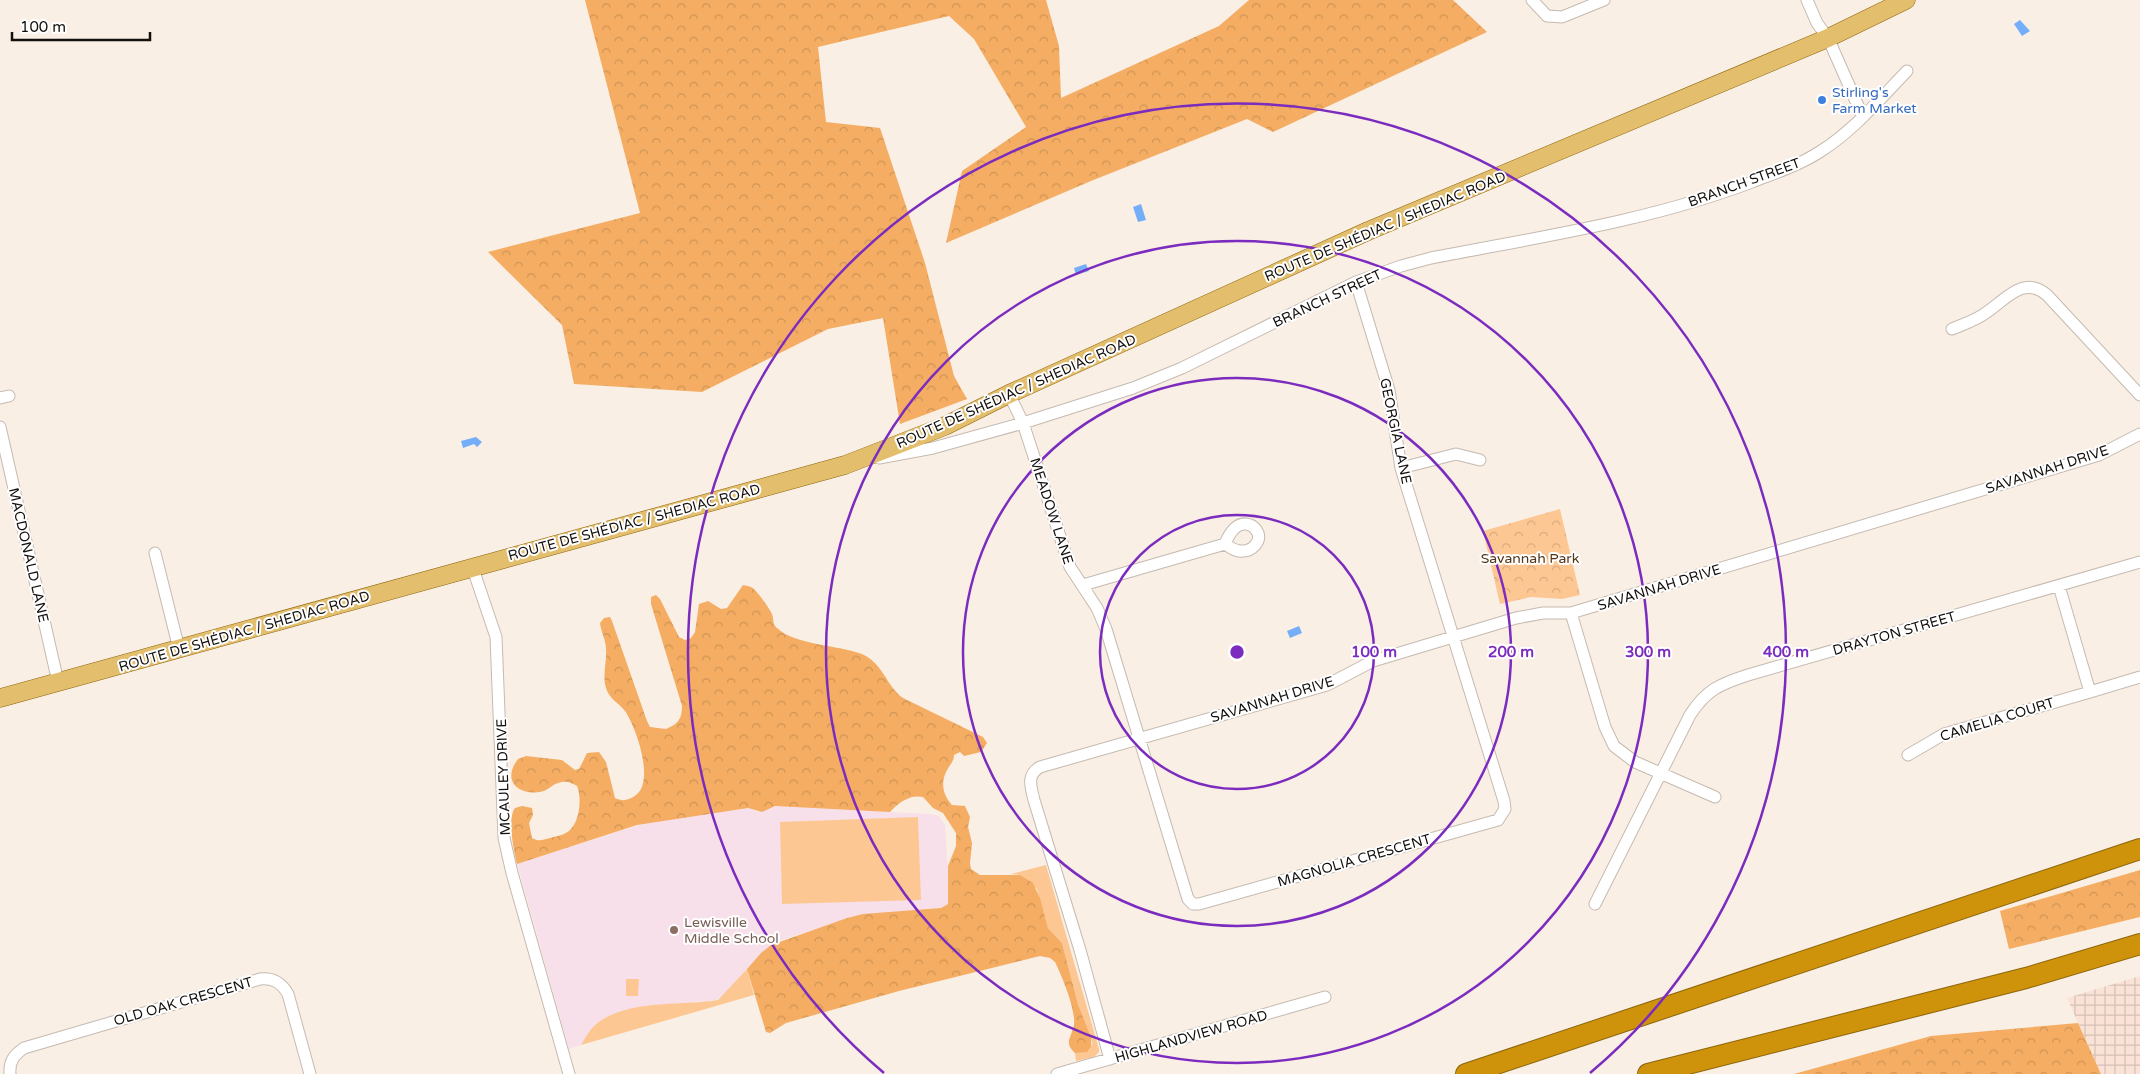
<svg xmlns="http://www.w3.org/2000/svg" width="2140" height="1074" font-family="'Varela Round',sans-serif">
<defs>
<pattern id="industrial-grid" width="8" height="8" patternUnits="userSpaceOnUse" patternTransform="scale(1.25)"><rect width="8" height="8" fill="#fae2d7"/><path d="M0 4h8M4 0v8" fill="none" stroke="#d5c1b7"/></pattern>
<pattern id="forest-crowns" width="20" height="18" patternUnits="userSpaceOnUse" patternTransform="scale(1.25)"><rect width="20" height="18" fill="#f4ad63"/><path d="M2 6a3 3 0 1 1 6 0M12 15a3 3 0 1 1 6 0" fill="none" stroke="#d09455"/></pattern>
<pattern id="park-crowns" width="20" height="18" patternUnits="userSpaceOnUse" patternTransform="scale(1.25)"><rect width="20" height="18" fill="#fdc793"/><path d="M2 6a3 3 0 1 1 6 0M12 15a3 3 0 1 1 6 0" fill="none" stroke="#d8aa7e"/></pattern>
</defs>
<rect width="100%" height="100%" fill="#faefe5"/>
<path fill="url(#industrial-grid)" d="M 2140,976 L 2140,1074 L 2101,1074 L 2067,998 Z"/>
<path fill="#f8e0ea" d="M 780,806 L 930,814 L 939,816 L 945,825 L 950,902 L 941,908 L 855,916 L 779,941 L 761,953 L 725,994 L 717,1000 L 650,1006 L 621,1011 L 609,1016 L 595,1025 L 581,1045 L 569,1049 L 517,864 L 648,822 L 748,808 L 758,812 L 770,807 Z"/>
<path fill="#fdc793" d="M 918,817 L 921,900 L 782,904 L 780,822 Z
M 1046,865 L 1099,1049 L 1099,1052 L 1094,1057 L 1076,1061 L 1075,1053 L 1089,1050 L 1092,1044 L 1091,1037 L 1078,1004 L 1062,943 L 1048,928 L 1037,889 L 1020,875 L 1011,874 Z
M 747,969 L 754,995 L 581,1045 C 585,1038 589,1031 594,1026 C 623,999 680,1006 718,1000 Z
M 626,979 L 639,979 L 638,996 L 626,996 Z"/>
<path fill="url(#forest-crowns)" d="M 585,0 L 1046,0 L 1059,46 L 1061,98 L 1219,26 L 1249,0 L 1453,0 L 1487,32 L 1273,132 L 1247,119 L 1091,181 L 946,243 L 962,171 L 1026,127 L 974,39 L 949,16 L 818,47 L 826,122 L 880,128 L 925,263 L 954,376 L 967,399 L 900,424 L 883,318 L 828,329 L 702,392 L 574,384 L 562,325 L 488,252 L 640,213 Z
M 743,585 C 746,586 749,586 751,587 C 755,588 770,609 772,614 C 774,619 772,624 777,628 C 795,645 838,645 862,654 C 884,664 886,686 903,698 L 983,737 L 987,743 L 981,752 L 964,756 L 960,752 L 954,755 C 954,762 950,764 947,770 C 940,783 943,795 952,805 L 965,806 L 970,817 L 968,827 L 972,843 L 970,863 L 971,869 L 980,875 L 1020,875 L 1033,883 L 1040,898 L 1048,928 L 1062,943 L 1078,1004 L 1091,1037 L 1091,1047 L 1087,1052 L 1075,1053 C 1063,1042 1072,1037 1074,1025 C 1076,1010 1062,976 1055,962 L 1050,958 L 1040,956 L 899,991 L 786,1023 L 770,1033 L 766,1032 L 747,969 L 761,953 L 771,945 L 847,918 L 863,914 L 941,908 L 948,904 L 948,866 L 956,846 L 956,833 L 943,813 L 933,808 L 923,797 C 910,794 898,803 890,812 L 775,806 L 762,812 L 748,808 L 637,825 L 517,864 C 514,852 507,818 515,808 L 522,806 L 532,808 L 533,815 L 529,823 L 532,838 C 538,842 543,840 550,838 C 557,836 564,835 569,831 C 580,822 582,798 577,786 C 572,783 567,781 562,782 C 553,783 548,791 540,792 C 517,795 502,780 518,759 L 526,756 L 562,760 L 575,770 L 579,769 L 587,753 L 599,752 L 606,762 L 615,798 C 623,802 629,800 636,795 C 655,781 636,727 625,711 C 619,703 609,699 606,688 C 602,676 607,662 606,649 C 606,640 601,632 600,623 L 604,618 L 610,617 L 612,621 L 647,721 L 650,727 L 666,729 C 678,724 682,719 682,706 L 651,604 L 651,597 L 656,595 L 660,599 L 679,637 L 685,640 L 691,638 L 695,632 L 699,604 L 708,601 L 721,609 L 727,608 Z
M 2140,870 L 2140,917 L 2009,949 L 2000,911 Z
M 2078,1023 L 2101,1074 L 1794,1074 L 1931,1036 Z"/>
<path fill="url(#park-crowns)" d="M 1560,509 L 1580,595 L 1562,599 L 1531,597 L 1500,604 L 1483,531 Z"/>
<path fill="#74aef8" d="M 2020,20 L 2030,31 L 2022,36 L 2014,24 Z
M 1141,204 L 1146,220 L 1138,222 L 1133,207 Z
M 1086,264 L 1089,271 L 1076,275 L 1074,268 Z
M 476,437 L 482,442 L 477,447 L 474,444 L 463,448 L 461,441 Z
M 1299,626 L 1302,633 L 1290,638 L 1287,631 Z"/>
<g fill="none" stroke-linecap="round" stroke-linejoin="round">
<g stroke="#c5bab0" stroke-width="13">
<path id="minor" d="M 1532,0 L 1547,16 L 1562,17 L 1604,0
M 1807,0 L 1817,23 L 1828,38 L 1863,117
M 1952,329 C 1964,324 1977,320 1987,312 C 2006,299 2024,275 2047,295 L 2140,395
M 1009,394 L 1023,423 L 1070,567 L 1097,608 L 1106,629 L 1188,899 L 1193,904 L 1199,904 L 1498,820 L 1505,809 L 1504,801 L 1401,468 L 1389,390 L 1356,282
M 0,398 L 9,396
M 0,427 L 58,682
M 879,458 L 933,448 L 1023,423 L 1133,388 L 1182,368 L 1356,282 L 1401,266 L 1431,258 C 1539,237 1649,221 1752,182 C 1775,173 1800,165 1821,151 C 1854,130 1880,99 1907,71
M 1401,468 L 1456,454 L 1480,460
M 155,553 L 179,649
M 472,566 L 496,637 L 504,838 L 512,873 L 569,1074
M 1083,585 L 1225,544 C 1231,548 1236,552 1243,551 C 1252,551 1261,542 1258,533 C 1256,529 1253,526 1250,525 C 1237,520 1229,534 1225,544
M 2059,586 L 2090,692 L 2140,677
M 1571,613 L 1605,727 L 1614,746 L 1635,762 L 1715,797
M 1908,755 L 1944,734 L 2090,692
M 1595,904 L 1690,715 C 1706,690 1720,684 1748,675 L 2140,562
M 1110,1059 L 1080,950 L 1034,800 C 1031,787 1026,775 1040,767 L 1327,685 L 1373,661 L 1516,618 L 1543,613 L 1571,613 L 2099,455 L 2140,434
M 10,1074 C 9,1061 14,1055 24,1048 L 260,979 C 273,978 281,982 288,994 L 310,1074
M 1057,1074 L 1325,997"/>
</g>
<g stroke="#8d650b" stroke-width="19">
<path id="primary" d="M 0,698 L 845,465 L 945,426 L 1009,394 L 1368,231 L 1828,38 L 1906,0"/>
</g>
<g stroke="#8d650b" stroke-width="22">
<path id="motorway" d="M 1466,1074 L 2140,849
M 1648,1074 L 2026,978 L 2140,944"/>
</g>
<use href="#minor" stroke="#fff" stroke-width="11"/>
<use href="#primary" stroke="#e2be6d" stroke-width="18"/>
<use href="#motorway" stroke="#ce930b" stroke-width="20"/>
</g>
<g fill="none" stroke="#7b2cbf" stroke-width="2.5">
<circle cx="1237" cy="652" r="137"/>
<circle cx="1237" cy="652" r="274"/>
<circle cx="1237" cy="652" r="411"/>
<path d="M884 1073A549 549 0 1 1 1590 1073"/>
</g>
<circle fill="#3f7fe0" stroke="#fff" stroke-width="2" cx="1822" cy="100" r="5"/>
<circle fill="#8d6e63" stroke="#fff" stroke-width="2" cx="674" cy="930" r="5"/>
<g text-anchor="middle" stroke-width="4" stroke-linejoin="round" paint-order="stroke">
<g font-size="14" fill="#366cbe" stroke="#fff" text-anchor="start">
<text x="1832" y="97">Stirling's<tspan x="1832" dy="16">Farm Market</tspan></text>
</g>
<g font-size="14" fill="#130f0c" stroke="#fff">
<text transform="translate(1744 182) rotate(-20)" y="5">BRANCH STREET</text>
<text transform="translate(1385 226) rotate(-23)" y="5">ROUTE DE SHÉDIAC / SHEDIAC ROAD</text>
<text transform="translate(1327 298) rotate(-25)" y="5">BRANCH STREET</text>
<text transform="translate(1016 391) rotate(-24)" y="5">ROUTE DE SHÉDIAC / SHEDIAC ROAD</text>
<text transform="translate(1396 431) rotate(78)" y="5">GEORGIA LANE</text>
<text transform="translate(2047 469) rotate(-18)" y="5">SAVANNAH DRIVE</text>
<text transform="translate(1052 511) rotate(72)" y="5">MEADOW LANE</text>
<text transform="translate(634 522) rotate(-15)" y="5">ROUTE DE SHÉDIAC / SHEDIAC ROAD</text>
<text transform="translate(29 555) rotate(77)" y="5">MACDONALD LANE</text>
<text transform="translate(1659 587) rotate(-17)" y="5">SAVANNAH DRIVE</text>
<text transform="translate(244 631) rotate(-16)" y="5">ROUTE DE SHÉDIAC / SHEDIAC ROAD</text>
<text transform="translate(1894 633) rotate(-16)" y="5">DRAYTON STREET</text>
<text transform="translate(1272 699) rotate(-17)" y="5">SAVANNAH DRIVE</text>
<text transform="translate(1997 719) rotate(-17)" y="5">CAMELIA COURT</text>
<text transform="translate(503 777) rotate(-92)" y="5">MCAULEY DRIVE</text>
<text transform="translate(1354 860) rotate(-16)" y="5">MAGNOLIA CRESCENT</text>
<text transform="translate(183 1001) rotate(-16)" y="5">OLD OAK CRESCENT</text>
<text transform="translate(1191 1036) rotate(-16)" y="5">HIGHLANDVIEW ROAD</text>
</g>
<g font-size="14" fill="#533617" stroke="#fff">
<text x="1530" y="563">Savannah Park</text>
</g>
<g font-size="14" fill="#785e54" stroke="#fff" text-anchor="start">
<text x="684" y="927">Lewisville<tspan x="684" dy="16">Middle School</tspan></text>
</g>
</g>
<circle cx="1237" cy="652" r="8" fill="#7b2cbf" stroke="#fff" stroke-width="2.5"/>
<g font-size="15" text-anchor="middle" font-weight="bold" fill="#7b2cbf" stroke="#fff" stroke-width="4" stroke-linejoin="round" paint-order="stroke">
<text x="1374" y="657">100 m</text>
<text x="1511" y="657">200 m</text>
<text x="1648" y="657">300 m</text>
<text x="1786" y="657">400 m</text>
</g>
<path d="M12 32v8h138v-8" fill="none" stroke="#130f0c" stroke-width="2.5"/>
<text x="20" y="32" font-size="15" fill="#130f0c" stroke="#ffffff" stroke-width="4" paint-order="stroke">100 m</text>
</svg>
